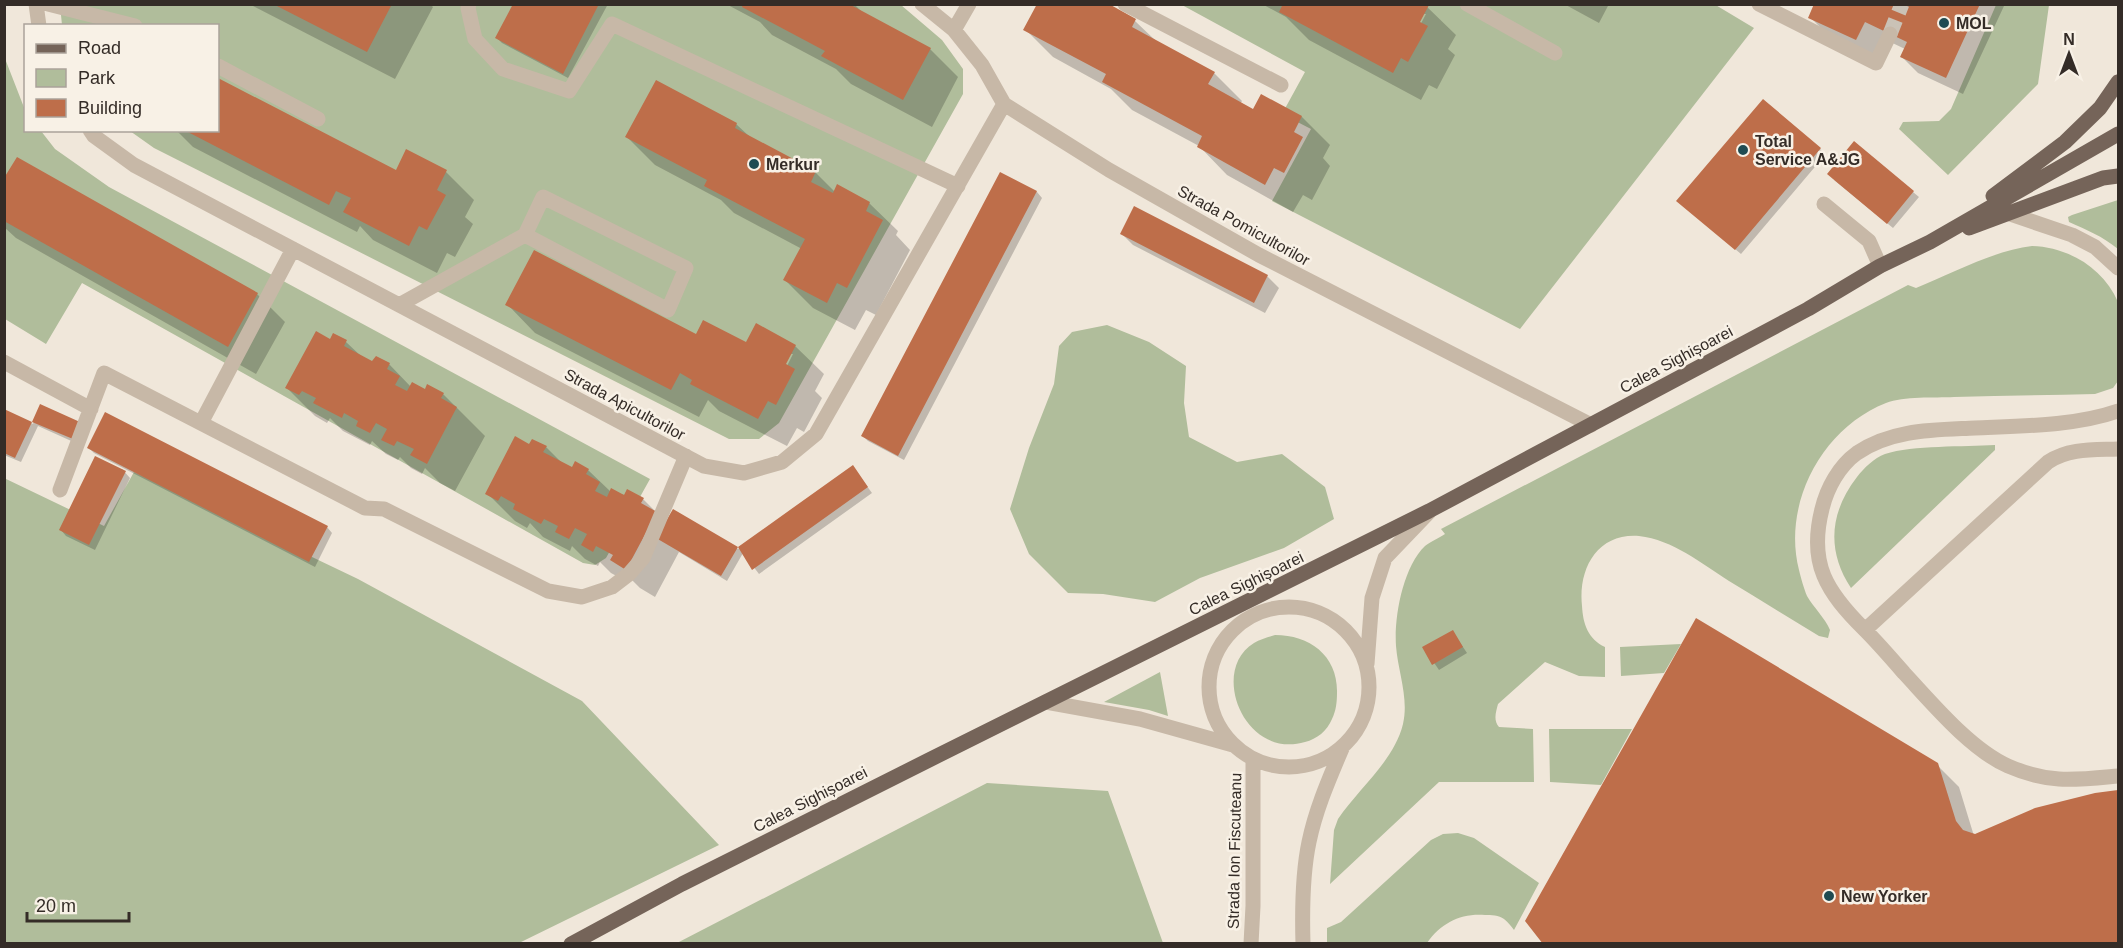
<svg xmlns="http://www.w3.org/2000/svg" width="2123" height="948" font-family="Helvetica,sans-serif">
<rect width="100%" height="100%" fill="#f0e7da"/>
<path fill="#b0bd9b" d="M 1714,4 L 1754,28 L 1520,329 L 1272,201 L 1311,129 L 1282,114 L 1305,72 L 1182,5 Z
M 60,5 L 901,5 L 942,40 L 963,69 L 963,94 L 779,423 L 759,439 L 729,439 L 154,148 L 130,131 L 218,130 L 218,26 L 62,25 Z
M 1996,5 L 2049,5 L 2038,84 L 1948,175 L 1899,129 L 1903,122 L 1939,121 L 1951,109 Z
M 4,56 L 25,110 L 26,130 L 41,131 L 55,149 L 109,187 L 650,479 L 606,558 L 595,565 L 583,563 L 82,283 L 46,344 L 5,319 Z
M 2118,200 L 2118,249 C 2102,236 2087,230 2069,222 L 2068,217 L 2072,215 Z
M 2032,246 C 2067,247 2103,267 2118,302 C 2122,311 2118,367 2118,381 L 2113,388 L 2095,394 C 2048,395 2001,396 1954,397 C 1934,398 1904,396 1886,403 C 1822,428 1782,504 1799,570 C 1801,578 1804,589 1807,596 C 1814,608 1825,618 1830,630 L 1828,638 L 1819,636 C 1789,618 1759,599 1729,581 C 1701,563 1673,540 1639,536 C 1597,533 1578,569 1582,606 C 1583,624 1588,639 1605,647 L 1605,677 L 1579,676 L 1545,662 L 1498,704 C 1496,712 1493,720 1499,727 L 1533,729 L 1534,782 L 1439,782 L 1330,884 L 1334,830 L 1338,819 C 1359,788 1394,761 1403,724 C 1409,698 1398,672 1396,646 C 1394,617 1403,567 1425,546 C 1430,542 1439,538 1445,534 L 1441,529 L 1908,285 L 1916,288 C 1951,274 1995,250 2032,246 Z
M 1107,325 L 1149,342 L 1186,366 L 1184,403 L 1189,437 L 1237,462 L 1282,454 L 1325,487 L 1334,519 L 1284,548 L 1200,578 L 1155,602 L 1103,594 L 1068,593 L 1029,554 L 1010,509 L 1029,448 L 1054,384 L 1059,346 L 1072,332 Z
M 1995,445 L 1995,450 L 1851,588 C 1826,550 1830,512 1857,477 C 1864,468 1874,458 1885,454 C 1913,445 1964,447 1995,445 Z
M 134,472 L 358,579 L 582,701 L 719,845 L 519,943 L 5,943 L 4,478 L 104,526 Z
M 1275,635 C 1310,635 1338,656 1337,693 C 1337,702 1336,711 1332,719 C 1327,731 1317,739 1305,742 C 1244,760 1209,670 1254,643 C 1260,639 1269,637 1275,635 Z
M 1681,644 L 1664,673 L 1621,676 L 1620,647 Z
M 1160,672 L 1168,716 L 1149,710 L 1104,702 Z
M 1549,729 L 1632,729 L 1601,785 L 1550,782 Z
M 987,783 L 1108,791 L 1163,943 L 677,943 Z
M 1458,833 L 1474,838 L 1539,883 L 1514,930 C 1511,926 1508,922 1504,919 C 1499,915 1491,915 1485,915 C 1461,913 1441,923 1427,943 L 1327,943 L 1327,928 L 1341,922 L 1431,840 L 1443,834 Z"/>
<path fill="#0003" fill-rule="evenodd" d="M 249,4 L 430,4 L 433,7 L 395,79 Z
M 514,4 L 608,4 L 568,78 L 502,43 L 497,38 Z
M 726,4 L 854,4 L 864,14 L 930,49 L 958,77 L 932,127 L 851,84 L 836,69 L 772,35 L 760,22 Z
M 1106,4 L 1135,21 L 1156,41 L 1214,73 L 1242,101 L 1240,104 L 1253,111 L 1262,96 L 1302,117 L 1330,145 L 1323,158 L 1330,166 L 1312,200 L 1303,195 L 1293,212 L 1227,175 L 1199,146 L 1132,110 L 1111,89 L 1053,57 L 1025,29 Z
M 1262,4 L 1424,4 L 1456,35 L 1448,49 L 1455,55 L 1437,89 L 1429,85 L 1421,100 L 1309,40 L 1286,17 ZM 1422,14 L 1426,14 L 1418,29 Z
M 1564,4 L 1609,4 L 1599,23 Z
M 1816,4 L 2003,4 L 2004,6 L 1963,94 L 1918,73 L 1902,57 L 1905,49 L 1882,38 L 1873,56 L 1827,34 L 1810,17 Z
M 218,79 L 396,172 L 407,151 L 446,172 L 474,200 L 465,217 L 473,224 L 455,257 L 447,253 L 437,273 L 373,240 L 360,226 L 357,232 L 193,147 L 176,130 L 218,130 Z
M 736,124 L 750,137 L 815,172 L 835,192 L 838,186 L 869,203 L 898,231 L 896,235 L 910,250 L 876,315 L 866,310 L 855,330 L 813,308 L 785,280 L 802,249 L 734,213 L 721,200 L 655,165 L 627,137 Z
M 1820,149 L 1825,155 L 1741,254 L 1684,206 Z
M 1001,174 L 1037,192 L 1042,198 L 904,460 L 868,441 L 863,436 Z
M 1834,180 L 1913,192 L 1919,197 L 1893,228 Z
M 4,181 L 257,294 L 285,322 L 256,374 L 16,238 L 4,227 Z
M 1122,234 L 1267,276 L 1279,288 L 1265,313 L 1133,245 Z
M 507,304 L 747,344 L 756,325 L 795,346 L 824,374 L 815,391 L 822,398 L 804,432 L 797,428 L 787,446 L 719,411 L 708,400 L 699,417 L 535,333 ZM 790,354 L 793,354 L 784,372 L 781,370 Z
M 330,341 L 346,342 L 362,357 L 373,363 L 389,364 L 411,387 L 443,394 L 485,436 L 455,491 L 440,483 L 425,468 L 422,474 L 411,468 L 400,457 L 398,460 L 386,454 L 372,441 L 370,445 L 343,431 L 330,418 L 327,423 L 315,416 L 287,388 Z
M 40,406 L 78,444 L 38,426 L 21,462 L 4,455 L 4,410 L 33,424 Z
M 530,446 L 546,447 L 562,463 L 573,469 L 588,470 L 611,492 L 643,499 L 667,523 L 674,511 L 738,549 L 853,467 L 872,493 L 759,574 L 743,553 L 727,581 L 679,552 L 655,597 L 640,588 L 625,573 L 622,579 L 611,573 L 600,562 L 598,566 L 585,559 L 572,546 L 570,551 L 543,537 L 530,523 L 527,528 L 515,521 L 487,493 Z
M 89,448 L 327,527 L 332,533 L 315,567 L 94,453 Z
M 122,469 L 130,478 L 95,550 L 66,536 L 61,530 Z
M 1453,632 L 1467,653 L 1439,670 L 1424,648 Z
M 1937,765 L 1959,787 L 1974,836 L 2095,794 L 2118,792 L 2118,944 L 1545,944 Z"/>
<path fill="#be6e4a" d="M 273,4 L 392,4 L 367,52 Z
M 513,4 L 599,4 L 563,74 L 495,38 Z
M 743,4 L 849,4 L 931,48 L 903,100 L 821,56 L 825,51 L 742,7 Z
M 1037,4 L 1109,4 L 1136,19 L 1132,27 L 1215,72 L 1208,84 L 1253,109 L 1261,94 L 1302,116 L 1294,132 L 1303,137 L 1284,173 L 1274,168 L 1265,185 L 1197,147 L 1202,136 L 1102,82 L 1106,74 L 1023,30 Z
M 1283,4 L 1428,4 L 1429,5 L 1420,22 L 1428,26 L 1408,62 L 1401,58 L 1393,73 L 1279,12 Z
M 1814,4 L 1980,4 L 1946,78 L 1900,57 L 1907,42 L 1865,22 L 1856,40 L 1808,18 Z
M 218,78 L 396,170 L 406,149 L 447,170 L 437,190 L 446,195 L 427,230 L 419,226 L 409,246 L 343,212 L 351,198 L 336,191 L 329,205 L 184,130 L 218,130 Z
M 656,80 L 737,123 L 735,128 L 816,171 L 811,182 L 833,193 L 837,184 L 870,202 L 866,211 L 883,220 L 847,288 L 837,283 L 827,303 L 783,280 L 805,239 L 704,186 L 707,180 L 625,137 Z
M 1763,99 L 1821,148 L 1735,250 L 1676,201 Z
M 1854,141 L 1914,191 L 1887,224 L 1827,174 Z
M 17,157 L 258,293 L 228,347 L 4,221 L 4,178 Z
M 1000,172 L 1037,191 L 898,456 L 861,436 Z
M 1134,206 L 1268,275 L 1254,303 L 1120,234 Z
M 534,250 L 696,334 L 703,320 L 746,342 L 756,323 L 796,345 L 786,364 L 795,369 L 776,405 L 768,401 L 758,419 L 690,384 L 692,380 L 680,373 L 671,390 L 505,305 Z
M 316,331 L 330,339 L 333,333 L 347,340 L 344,346 L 372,361 L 376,356 L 390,363 L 387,369 L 400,376 L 395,385 L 407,391 L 412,382 L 425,389 L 427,384 L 444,393 L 441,398 L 457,407 L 427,464 L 410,455 L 414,449 L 397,441 L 394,446 L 381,440 L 387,429 L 376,423 L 370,433 L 356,426 L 358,421 L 344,413 L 342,418 L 313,403 L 316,398 L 302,391 L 299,395 L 285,388 Z
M 40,404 L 80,422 L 73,439 L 32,422 Z
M 4,409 L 32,422 L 15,458 L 4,453 Z
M 105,412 L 328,526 L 309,562 L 87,448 Z
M 515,436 L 529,444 L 532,439 L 547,446 L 543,452 L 572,467 L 575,461 L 589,469 L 586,474 L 600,482 L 595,491 L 607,497 L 611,488 L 624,495 L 627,489 L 644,498 L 641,503 L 657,512 L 626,570 L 610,560 L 613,555 L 596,546 L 593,552 L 581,545 L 587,534 L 575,528 L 569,539 L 555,532 L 558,526 L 544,519 L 541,524 L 513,509 L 515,504 L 501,496 L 498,501 L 485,494 Z
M 95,456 L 126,471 L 89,545 L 59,530 Z
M 853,465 L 868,487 L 752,570 L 738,547 L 721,576 L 656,538 L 673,509 L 738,547 Z
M 1696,618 L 1938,763 L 1956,821 L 1963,830 L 1975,834 L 2035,808 L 2095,793 L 2118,790 L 2118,944 L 1543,944 L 1525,921 Z
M 1453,630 L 1463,647 L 1432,665 L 1422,647 Z"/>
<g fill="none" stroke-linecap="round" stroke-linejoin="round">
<path stroke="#cac2b6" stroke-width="15" stroke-dasharray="15 8" stroke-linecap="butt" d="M 1890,34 L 1902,4"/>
<path stroke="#c7b8a7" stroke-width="15" d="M 36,4 L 39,26
M 48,4 L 135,26
M 469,4 L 468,8 L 475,39 L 503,69 L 569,91 L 612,24 L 958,186
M 922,4 L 954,30 L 982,65 L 1004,104 L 1109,170 L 1259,255 L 1591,425
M 1125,4 L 1281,85
M 1467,4 L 1555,53
M 1759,4 L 1876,63 L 1890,34
M 954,30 L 969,4
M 218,66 L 318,119
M 90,130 L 94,136 L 134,165 L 704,466 L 744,473 L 782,462 L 816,434 L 1004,104
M 1824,204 L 1869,241 L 1880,266
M 2007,213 L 2072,235 L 2095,247 L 2118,268
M 399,305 L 525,235 L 668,310 L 686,268 L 543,197 L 525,235
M 4,362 L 91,409
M 2118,411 C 2075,426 2021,426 1975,428 C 1935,430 1892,429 1857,453 C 1839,466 1827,488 1822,509 C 1808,564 1827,592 1864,629 C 1878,643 1891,658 1904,673 C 1932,703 1970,749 2008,766 C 2049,784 2075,780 2118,776
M 201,423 L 293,249
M 60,490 L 104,373 L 365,508 L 384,509 L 548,591 L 582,597 L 612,587 L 629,574 L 643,558 L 686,456
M1209 687a80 80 0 1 1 160 0a80 80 0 1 1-160 0Z
M 1865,630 L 2048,462 C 2069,448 2094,450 2118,449
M 1367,664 L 1372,598 L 1385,558 L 1429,512
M 1046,702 L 1140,719 L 1233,745
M 1251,944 L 1253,906 L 1253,760
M 1303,944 C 1302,910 1302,875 1309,842 C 1316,808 1330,777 1343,746"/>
<path stroke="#756459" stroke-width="15" d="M 1993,196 L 2065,142 L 2100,108 L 2118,82
M 1969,228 L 2103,178 L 2118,176
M 571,944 L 682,884 L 929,760 L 1429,511 L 1808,309 L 1880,266 L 1930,242 L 2118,134"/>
</g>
<g fill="#1f4b52" stroke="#f8f1e6" stroke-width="2">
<circle cx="1944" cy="23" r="6"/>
<circle cx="1743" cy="150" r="6"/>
<circle cx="754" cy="164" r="6"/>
<circle cx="1829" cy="896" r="6"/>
</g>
<g text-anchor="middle" stroke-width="5" stroke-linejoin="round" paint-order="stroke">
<g font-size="16" font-weight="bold" fill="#342c27" stroke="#f8f1e6" text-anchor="start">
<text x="1956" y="29">MOL</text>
<text x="1755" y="147">Total<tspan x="1755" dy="18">Service A&amp;JG</tspan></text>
<text x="766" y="170">Merkur</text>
<text x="1841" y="902">New Yorker</text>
</g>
<g font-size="16" fill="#342c27" stroke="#f8f1e6">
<text transform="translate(1244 225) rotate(29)" y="6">Strada Pomicultorilor</text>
<text transform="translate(1676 359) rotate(-28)" y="6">Calea Sighișoarei</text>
<text transform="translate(625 404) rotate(28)" y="6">Strada Apicultorilor</text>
<text transform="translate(1246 583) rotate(-26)" y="6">Calea Sighișoarei</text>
<text transform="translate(810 799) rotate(-27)" y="6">Calea Sighișoarei</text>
<text transform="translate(1234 851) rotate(-89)" y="6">Strada Ion Fiscuteanu</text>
</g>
</g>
<rect width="2123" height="948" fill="none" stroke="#342c27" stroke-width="12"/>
<rect x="24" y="24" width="195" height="108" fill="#f8f1e6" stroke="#aaa29a" stroke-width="1.5"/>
<rect x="36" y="44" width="30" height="9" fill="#756459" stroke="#aaa29a" stroke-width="1.5"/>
<text x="78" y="54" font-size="18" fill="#342c27">Road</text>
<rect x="36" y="69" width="30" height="18" fill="#b0bd9b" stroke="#aaa29a" stroke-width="1.5"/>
<text x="78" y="84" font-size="18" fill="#342c27">Park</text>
<rect x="36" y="99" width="30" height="18" fill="#be6e4a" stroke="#aaa29a" stroke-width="1.5"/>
<text x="78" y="114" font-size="18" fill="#342c27">Building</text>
<g transform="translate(2069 54)" stroke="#f8f1e6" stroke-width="4.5" paint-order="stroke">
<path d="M0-4.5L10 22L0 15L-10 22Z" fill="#342c27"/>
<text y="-9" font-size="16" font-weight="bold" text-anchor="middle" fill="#342c27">N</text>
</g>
<path d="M27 912v9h102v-9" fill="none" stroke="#342c27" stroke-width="3"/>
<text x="36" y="912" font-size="18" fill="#342c27" stroke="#f8f1e6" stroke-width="4.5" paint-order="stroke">20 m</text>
</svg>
